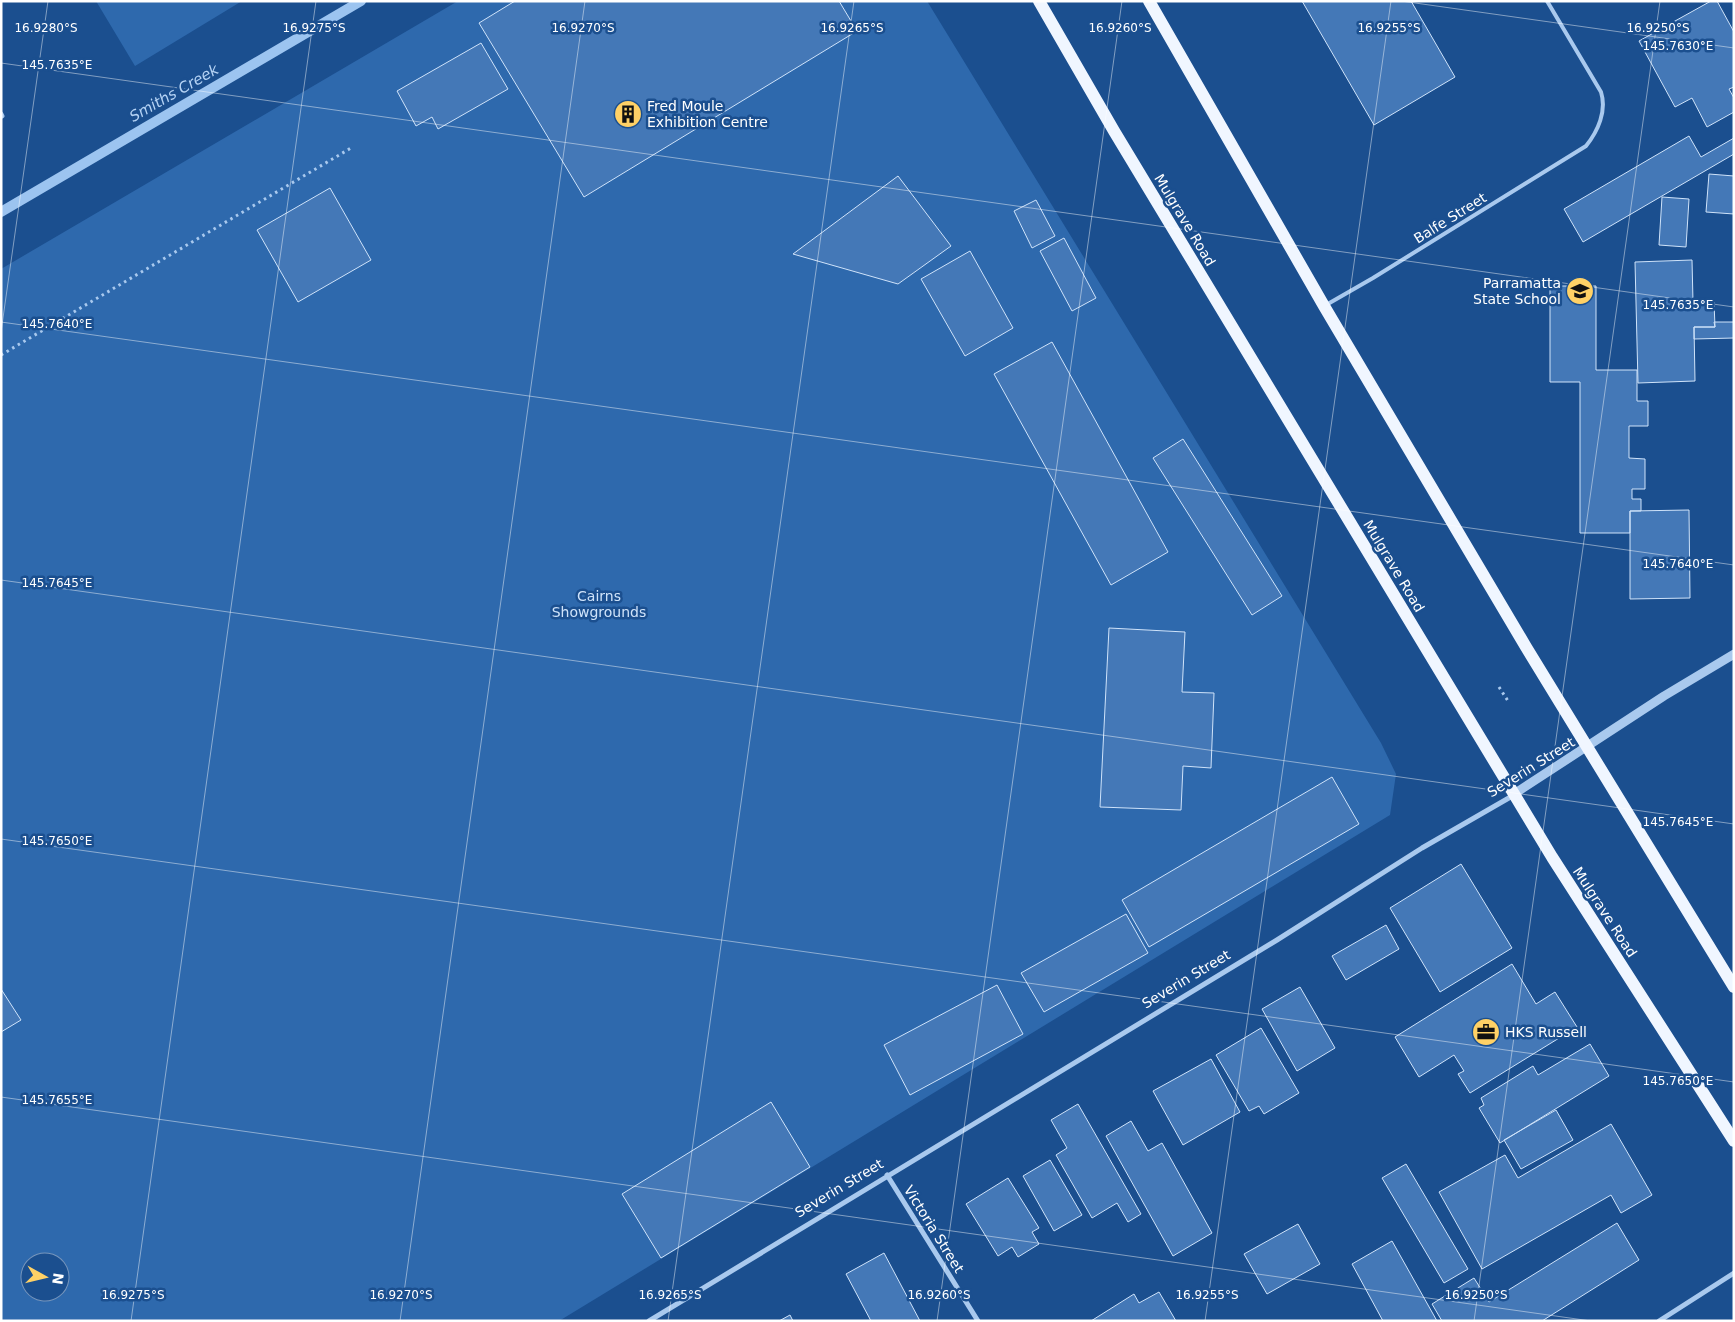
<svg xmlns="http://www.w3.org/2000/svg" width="1735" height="1322" font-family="'DejaVu Sans',sans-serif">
<rect width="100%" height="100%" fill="#1b4f8f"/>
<path fill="#2e69ad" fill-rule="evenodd" d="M 96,1 L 242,1 L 135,66 Z
M 458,1 L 927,1 L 1381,743 L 1396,774 L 1390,815 L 559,1321 L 1,1321 L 1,269 ZM 30,1262 L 60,1262 L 60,1292 L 30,1292 Z"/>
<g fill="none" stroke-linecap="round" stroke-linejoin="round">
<path stroke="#9cc4f0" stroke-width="10" d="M 1,212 L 361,1"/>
</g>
<path fill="#4478b7" stroke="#cfe3fa" d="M 515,1 L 839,1 L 857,31 L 584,197 L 479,23 Z
M 1302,1 L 1411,1 L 1455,77 L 1374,125 Z
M 1711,1 L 1717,1 L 1734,32 L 1734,87 L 1729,89 L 1734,98 L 1734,112 L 1707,127 L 1692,98 L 1675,107 L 1639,41 Z
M 481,43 L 508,89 L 438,129 L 432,117 L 416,126 L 397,91 Z
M 1689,136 L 1701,157 L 1734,138 L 1734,154 L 1583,242 L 1564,209 Z
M 1709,174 L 1734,176 L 1734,214 L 1706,212 Z
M 898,176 L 951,246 L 898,284 L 793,254 Z
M 330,188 L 371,260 L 298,302 L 257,230 Z
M 1662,197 L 1689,199 L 1686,247 L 1659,245 Z
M 1036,200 L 1055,236 L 1032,248 L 1014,211 Z
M 1064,238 L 1096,298 L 1072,311 L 1040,251 Z
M 970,251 L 1013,328 L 965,356 L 921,279 Z
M 1692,260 L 1693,302 L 1714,302 L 1715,327 L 1694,327 L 1695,381 L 1638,383 L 1635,262 Z
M 1550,286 L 1596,286 L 1596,370 L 1637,370 L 1637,401 L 1648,401 L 1648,426 L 1629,426 L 1629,458 L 1645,459 L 1645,489 L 1632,489 L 1632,499 L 1641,499 L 1641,511 L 1630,511 L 1630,533 L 1580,533 L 1580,382 L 1550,382 Z
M 1714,322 L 1734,322 L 1734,338 L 1694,339 L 1694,327 L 1715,327 Z
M 1052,342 L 1168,552 L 1111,585 L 994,374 Z
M 1183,439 L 1282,596 L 1252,615 L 1153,458 Z
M 1689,510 L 1690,598 L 1630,599 L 1630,511 Z
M 1109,628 L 1185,632 L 1182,692 L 1214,693 L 1211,768 L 1183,766 L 1181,810 L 1100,807 Z
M 1332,777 L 1359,824 L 1149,947 L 1122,900 Z
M 1461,864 L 1512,948 L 1440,992 L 1390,908 Z
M 1126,914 L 1148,953 L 1044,1012 L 1021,973 Z
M 1386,925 L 1399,949 L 1346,980 L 1332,956 Z
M 1512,964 L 1536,1004 L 1555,992 L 1577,1027 L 1470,1093 L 1458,1074 L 1464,1071 L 1454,1055 L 1419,1077 L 1395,1037 Z
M 997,985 L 1023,1034 L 910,1095 L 884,1045 Z
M 1300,987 L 1335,1048 L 1297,1071 L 1262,1009 Z
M 1,989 L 21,1020 L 1,1032 Z
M 1261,1028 L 1299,1093 L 1264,1114 L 1259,1106 L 1249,1111 L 1216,1055 Z
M 1590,1044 L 1609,1076 L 1500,1143 L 1479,1108 L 1484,1105 L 1481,1098 L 1533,1066 L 1538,1075 Z
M 1211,1059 L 1240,1112 L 1183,1145 L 1153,1091 Z
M 771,1102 L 810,1167 L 661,1258 L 622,1194 Z
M 1078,1104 L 1141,1214 L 1128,1222 L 1117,1203 L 1092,1218 L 1056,1155 L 1067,1148 L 1051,1120 Z
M 1556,1110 L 1573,1140 L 1521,1169 L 1504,1140 Z
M 1131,1121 L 1148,1151 L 1162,1143 L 1212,1233 L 1173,1256 L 1106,1136 Z
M 1611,1124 L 1652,1195 L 1621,1213 L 1611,1195 L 1482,1269 L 1439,1192 L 1505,1155 L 1518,1178 Z
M 1050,1160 L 1082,1215 L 1054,1231 L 1023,1176 Z
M 1406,1164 L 1468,1269 L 1444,1283 L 1382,1178 Z
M 1008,1178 L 1039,1228 L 1032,1232 L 1039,1244 L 1018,1257 L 1012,1247 L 998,1256 L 966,1204 Z
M 1617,1223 L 1639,1260 L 1542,1321 L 1442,1321 L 1432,1304 L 1474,1278 L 1489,1302 Z
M 1298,1224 L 1320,1264 L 1267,1294 L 1244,1254 Z
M 1392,1241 L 1437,1321 L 1383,1321 L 1352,1264 Z
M 884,1253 L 920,1321 L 871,1321 L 846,1274 Z
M 1159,1292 L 1176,1321 L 1091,1321 L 1134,1294 L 1139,1303 Z
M 790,1315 L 793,1321 L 779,1321 Z"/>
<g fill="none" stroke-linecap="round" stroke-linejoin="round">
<path stroke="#a9c9ee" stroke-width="3" stroke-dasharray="2.5 4" stroke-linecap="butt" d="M 1,355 L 351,148
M 1499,687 L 1508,701"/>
<path stroke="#a9c9ee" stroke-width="4" d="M 1326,305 L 1373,278 L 1586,146 C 1598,131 1607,111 1601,92 L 1547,1"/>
<path stroke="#a9c9ee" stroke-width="5" d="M 1,114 L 2,116
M 887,1175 L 978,1321
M 649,1321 L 1277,940 L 1422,848 L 1514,795
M 1659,1321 L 1734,1273"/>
<path stroke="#a9c9ee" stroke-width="9" d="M 1514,794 L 1664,696 L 1734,654"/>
<path stroke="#f0f6ff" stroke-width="12" d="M 1039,1 L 1114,131 L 1552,857 L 1734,1141
M 1149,1 L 1324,306 L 1526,647 L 1734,987"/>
</g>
<path fill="none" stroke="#fff" stroke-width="1" stroke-opacity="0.45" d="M 1401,1 L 1734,48M 1,63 L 1734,307M 1,322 L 1734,565M 1,332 L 48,1M 1,580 L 1734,824M 1,839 L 1734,1082M 1,1097 L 1591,1321M 131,1321 L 316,1M 400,1321 L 585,1M 668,1321 L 854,1M 937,1321 L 1122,1M 1205,1321 L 1391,1M 1474,1321 L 1660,1"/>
<defs>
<g id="building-disc" transform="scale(1.4375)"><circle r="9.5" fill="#ffd166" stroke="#1b4f8f"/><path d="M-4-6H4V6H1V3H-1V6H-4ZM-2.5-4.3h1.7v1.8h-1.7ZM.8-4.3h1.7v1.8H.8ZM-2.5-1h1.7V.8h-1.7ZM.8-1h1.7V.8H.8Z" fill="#111"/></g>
<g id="school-disc" transform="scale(1.4375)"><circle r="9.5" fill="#ffd166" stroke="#1b4f8f"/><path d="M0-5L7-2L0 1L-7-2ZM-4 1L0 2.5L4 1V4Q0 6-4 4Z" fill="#111"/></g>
<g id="office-disc" transform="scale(1.4375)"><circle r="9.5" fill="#ffd166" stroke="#1b4f8f"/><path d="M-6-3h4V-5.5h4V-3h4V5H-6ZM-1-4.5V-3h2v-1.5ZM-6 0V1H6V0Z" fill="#111"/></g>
</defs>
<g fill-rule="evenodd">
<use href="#building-disc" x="628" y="114"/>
<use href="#school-disc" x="1580" y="291"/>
<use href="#office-disc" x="1486" y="1032"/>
</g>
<g text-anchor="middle" stroke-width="5" stroke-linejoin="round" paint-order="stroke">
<g font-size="14" fill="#fff" stroke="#1b4f8f" text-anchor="start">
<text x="647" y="111">Fred Moule<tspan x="647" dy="16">Exhibition Centre</tspan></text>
<text x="1561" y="288" text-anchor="end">Parramatta<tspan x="1561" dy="16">State School</tspan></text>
<text x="1505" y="1037">HKS Russell</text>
</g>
<g font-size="14" fill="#fff" stroke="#1b4f8f">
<text transform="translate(1450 218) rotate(-32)" y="5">Balfe Street</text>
<text transform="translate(1185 220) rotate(59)" y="5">Mulgrave Road</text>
<text transform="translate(1394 566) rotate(59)" y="5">Mulgrave Road</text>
<text transform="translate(1531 767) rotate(-32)" y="5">Severin Street</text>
<text transform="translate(1605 912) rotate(57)" y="5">Mulgrave Road</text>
<text transform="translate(1186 979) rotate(-31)" y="5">Severin Street</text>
<text transform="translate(839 1188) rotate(-31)" y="5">Severin Street</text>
<text transform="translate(934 1229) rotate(58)" y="5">Victoria Street</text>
</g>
<g font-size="14" fill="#cfe3fa" stroke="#1b4f8f">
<text x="599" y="601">Cairns<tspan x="599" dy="16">Showgrounds</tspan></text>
</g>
<g font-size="15" font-style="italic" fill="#b5d3f5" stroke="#1b4f8f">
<text transform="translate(174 93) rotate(-30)" y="5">Smiths Creek</text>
</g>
</g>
<g font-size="12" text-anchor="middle" fill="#fff" stroke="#1b4f8f" stroke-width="5" stroke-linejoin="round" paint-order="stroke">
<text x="46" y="32">16.9280°S</text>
<text x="314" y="32">16.9275°S</text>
<text x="583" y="32">16.9270°S</text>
<text x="852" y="32">16.9265°S</text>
<text x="1120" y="32">16.9260°S</text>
<text x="1389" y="32">16.9255°S</text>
<text x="1658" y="32">16.9250°S</text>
<text x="1678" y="50">145.7630°E</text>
<text x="57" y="69">145.7635°E</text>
<text x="1678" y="309">145.7635°E</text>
<text x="57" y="328">145.7640°E</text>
<text x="1678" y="568">145.7640°E</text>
<text x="57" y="587">145.7645°E</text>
<text x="1678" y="826">145.7645°E</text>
<text x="57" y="845">145.7650°E</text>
<text x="1678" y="1085">145.7650°E</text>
<text x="57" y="1104">145.7655°E</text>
<text x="133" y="1299">16.9275°S</text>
<text x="401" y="1299">16.9270°S</text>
<text x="670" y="1299">16.9265°S</text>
<text x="939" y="1299">16.9260°S</text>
<text x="1207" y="1299">16.9255°S</text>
<text x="1476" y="1299">16.9250°S</text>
</g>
<rect width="1735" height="1322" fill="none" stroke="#ffffff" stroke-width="5"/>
<g transform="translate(45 1277) rotate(98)"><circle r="24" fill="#1b4f8f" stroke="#7695bc"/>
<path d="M0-4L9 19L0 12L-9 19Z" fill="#ffd166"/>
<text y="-8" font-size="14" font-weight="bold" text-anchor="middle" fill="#ffffff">N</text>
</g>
</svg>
